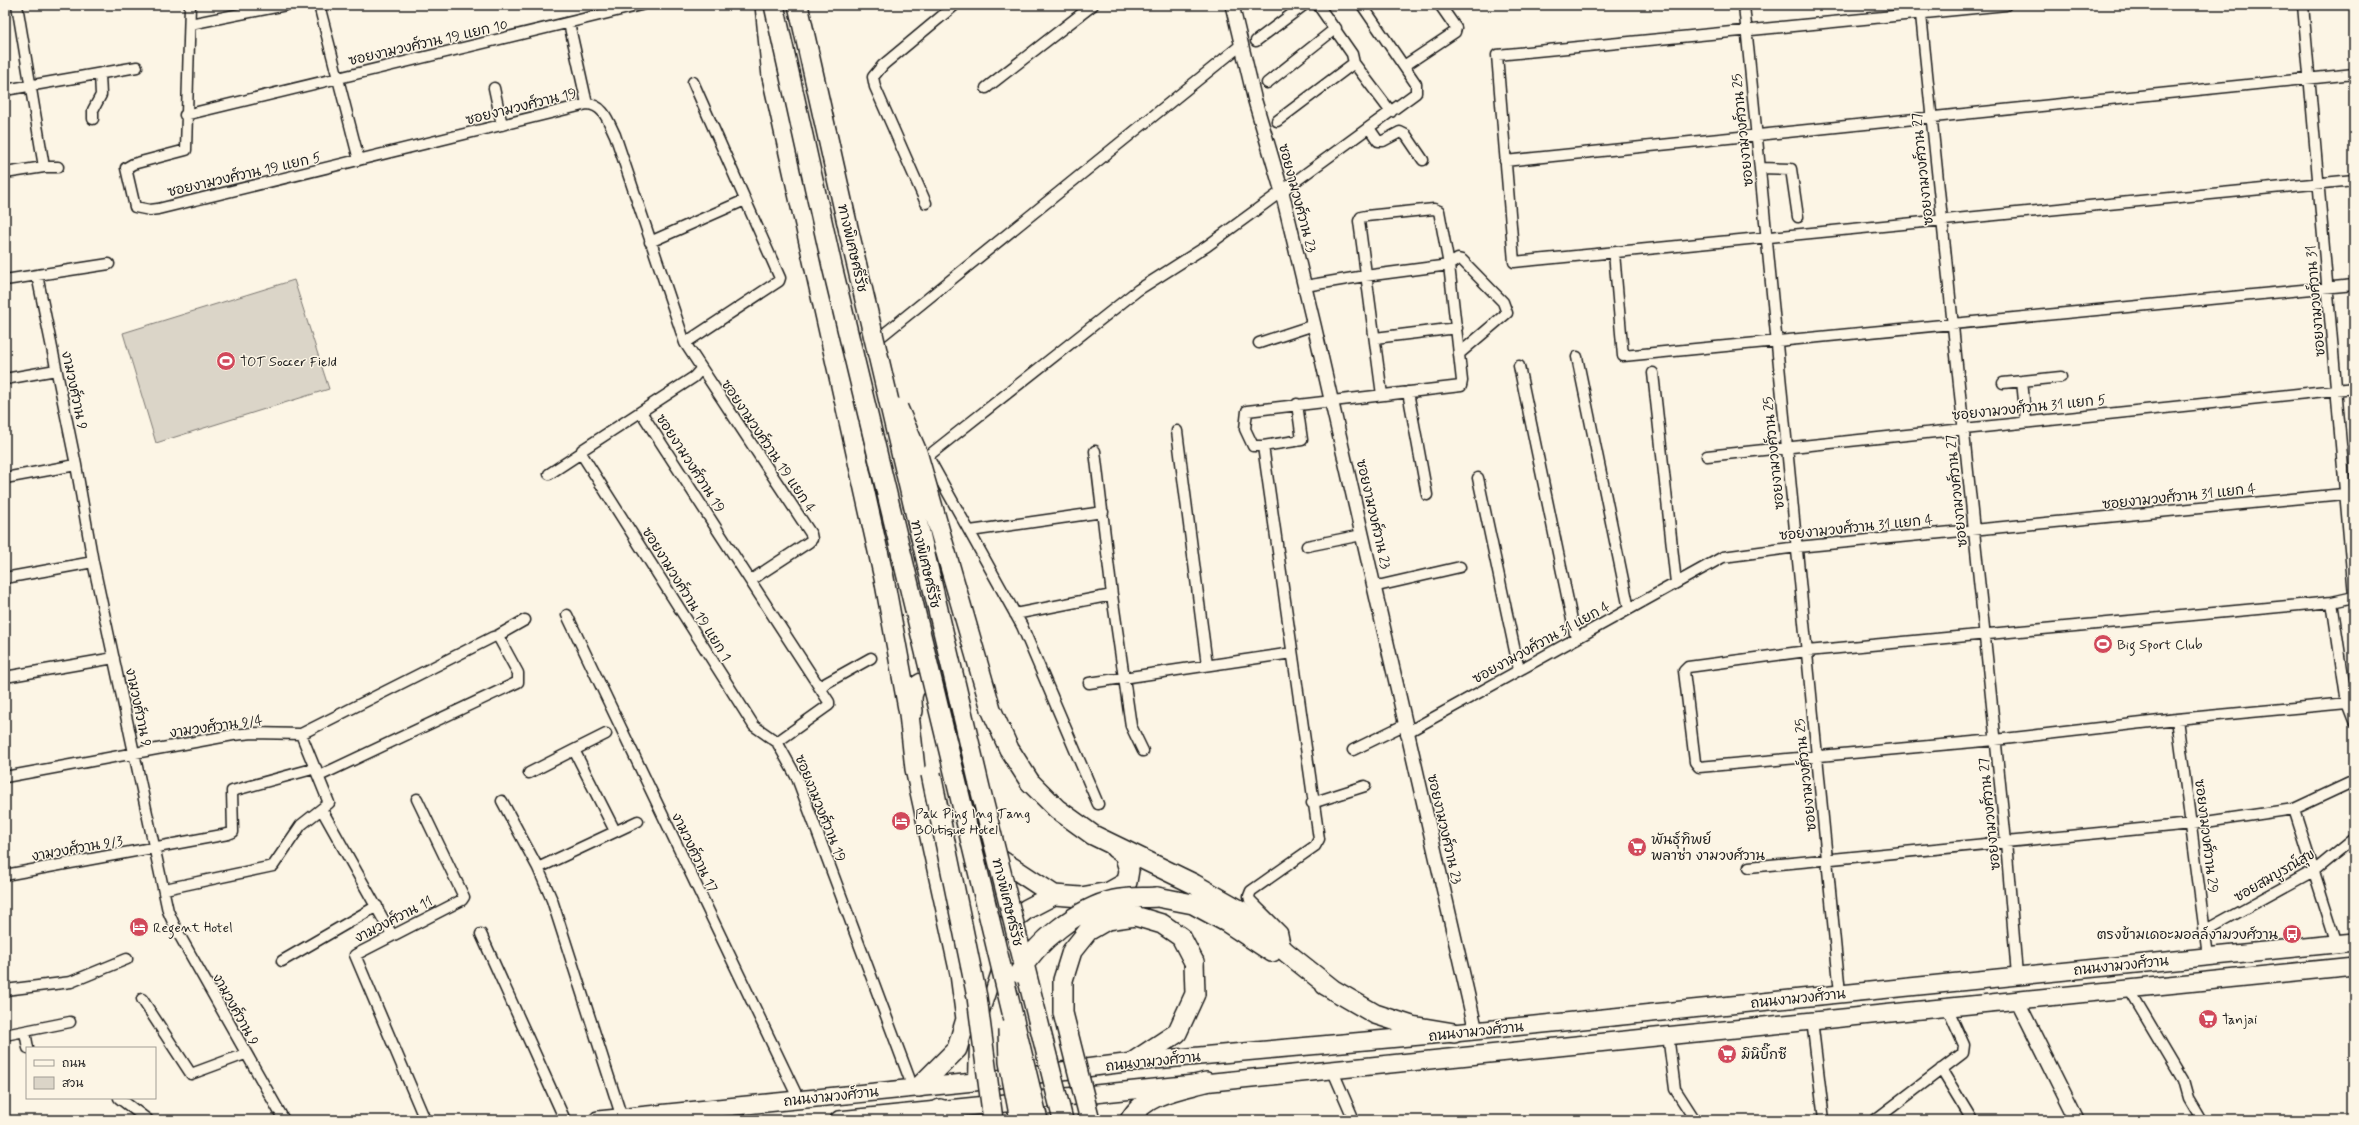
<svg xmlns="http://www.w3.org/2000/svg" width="2359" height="1125" font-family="Mynerve,'Playpen Sans Thai',sans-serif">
<rect width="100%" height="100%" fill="#fcf5e5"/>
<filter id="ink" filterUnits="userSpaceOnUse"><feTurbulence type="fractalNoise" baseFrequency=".025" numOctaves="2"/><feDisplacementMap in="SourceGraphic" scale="8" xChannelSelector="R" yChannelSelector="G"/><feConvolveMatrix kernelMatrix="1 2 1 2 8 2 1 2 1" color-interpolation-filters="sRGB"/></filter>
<g filter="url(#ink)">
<path fill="#dbd5c8" stroke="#7c7872" d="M 294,280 L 329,389 L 156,443 L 123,333 Z"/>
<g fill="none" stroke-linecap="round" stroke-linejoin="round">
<g stroke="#1c1c1c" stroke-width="13">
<path id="minor" d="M 17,5 L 44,167
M 190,5 L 186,150 L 133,164 L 126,168 L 135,207 L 150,210 L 158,209 L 587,104 C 604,105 608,121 615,135 L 685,343 L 811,534 L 812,539 L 809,542 L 751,580
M 319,5 L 359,160
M 1318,5 L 1352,54 L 1354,63 L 1391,112
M 1744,5 L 1840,993
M 1920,5 L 2006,842 L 2017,975
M 2006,5 L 1497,55 L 1514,262 L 2354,180
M 2303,5 L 2354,595
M 569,23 L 587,104
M 190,24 L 286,5
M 1256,41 L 1304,5
M 1404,66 L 1455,32 L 1456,28 L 1440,5
M 1267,83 L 1336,28
M 494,88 L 502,125
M 986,88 L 1093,5
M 5,90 L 137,67
M 185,115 L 641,5
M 93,119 L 93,110 L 101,95 L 100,74
M 1277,121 L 1354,63
M 1369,128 L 1378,141 L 1383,141 L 1400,132 L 1406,135 L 1423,160
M 1505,161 L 2354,74
M 1761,168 L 1791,169 L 1798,217
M 5,173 L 44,167 L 58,167
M 926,203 L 875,87 L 873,77 L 883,65 L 955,5
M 650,242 L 745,200
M 1614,253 L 1623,356 L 2354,285
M 37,275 L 76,465 L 93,562 L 168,911 L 176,929 L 284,1120
M 5,280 L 109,264
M 1305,286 L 1365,276 L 1449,265 L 1458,259 L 1462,260 L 1503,302 L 1507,313 L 1460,353
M 864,335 L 932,640
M 1375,338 L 1457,328
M 685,343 L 779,281 L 780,278 L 693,82
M 873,343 L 1241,45
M 1259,343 L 1314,325
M 1577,357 L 1629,609
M 1519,366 L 1576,639
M 1653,373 L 1676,583
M 5,379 L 56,370
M 2022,381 L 2026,421
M 2003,383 L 2061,377
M 1408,392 L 1427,495
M 641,412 L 829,702 L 829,705 L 777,742 L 797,778 L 913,1088
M 1177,431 L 1207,665
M 1263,446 L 1302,440 L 1297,404
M 1095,451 L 1112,595 L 1131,726 L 1143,751
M 581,453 L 754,726 L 777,742
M 1707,456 L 2354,388
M 928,457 L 1022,626 L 1098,804
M 918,464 L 1138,290 L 1207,246 L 1416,93 L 1416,84 L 1362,5
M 549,474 L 581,453 L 582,450 L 694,377 L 701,369
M 5,478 L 76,465
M 1478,478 L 1519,670
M 970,531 L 1103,512
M 1307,546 L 1362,535
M 5,578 L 93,562
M 1373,587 L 1460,567
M 2332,602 L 2347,703 L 2354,721
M 1015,614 L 1112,595
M 567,615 L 799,1100
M 497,636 L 525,620
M 5,677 L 114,658
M 1089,683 L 1292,653
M 819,687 L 871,658
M 2347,703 L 2177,719 L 1995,740 L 1699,767 L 1695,762 L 1684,671 L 1688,667 L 1807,651 L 2332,602 L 2354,597
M 2177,719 L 2208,956
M 1406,733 L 1723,557 L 1797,547 L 2354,493
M 606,734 L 574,750 L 615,831
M 1353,750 L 1404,725
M 529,773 L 574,750
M 5,777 L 233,735 L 253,733 L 301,734 L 493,637 L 497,636 L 499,638 L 518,673 L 518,682 L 319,776
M 417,799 L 464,897 L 462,900 L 355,955 L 425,1120
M 502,801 L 538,868 L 552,900 L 622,1118
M 1312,803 L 1365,786
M 2294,809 L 2337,944
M 322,810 L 392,935
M 1749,867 L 2192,824 L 2294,809 L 2354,781
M 538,868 L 638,821
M 5,875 L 228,834 L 233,832 L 232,791 L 316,768
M 165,889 L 273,866 L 301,825 L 329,803 L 301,734
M 2204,931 L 2315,870 L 2354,838
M 481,934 L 565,1120
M 1286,951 L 1282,932 L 1250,900 L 1249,896 L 1251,891 L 1315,846 L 1319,839 L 1263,446 L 1253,446 L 1245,429 L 1247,411 L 1461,386 L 1462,381 L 1449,265 L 1439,211 L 1434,209 L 1366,216 L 1361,217 L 1359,221 L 1382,395
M 282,961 L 377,906
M 2129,989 L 2183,1080 L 2188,1098 L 2201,1120
M 5,990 L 71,982 L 127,959
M 142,999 L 191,1074 L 245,1054
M 983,1015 L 998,968
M 1812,1020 L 1824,1120
M 25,1032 L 28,1048
M 5,1035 L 70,1022
M 1668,1035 L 1675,1089 L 1695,1120
M 1332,1069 L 1354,1120
M 1941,1069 L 1972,1120
M 974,1082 L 975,1042
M 119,1098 L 148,1120
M 1875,1120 L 1963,1053 L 1964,1045 L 1947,1007"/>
</g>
<g stroke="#1c1c1c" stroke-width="16">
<path id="tertiary" d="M 1232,5 L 1255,101 L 1282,192 L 1314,325 L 1476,1031
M 2017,1000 L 2077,1120"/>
</g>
<g stroke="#1c1c1c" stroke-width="20">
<path id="primary" d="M 598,1120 L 974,1082 L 1133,1062 L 1454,1033 L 2354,942
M 839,1120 L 2354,966"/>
</g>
<g stroke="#1c1c1c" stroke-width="22">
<path id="motorway" d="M 765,5 L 772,77 L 884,578 L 909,714 L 915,769 L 960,974 L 966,1019 L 957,1049 L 919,1087
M 798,5 L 849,232
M 913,711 C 910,692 913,682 935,680
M 1030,782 L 1057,809 L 1093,835 L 1194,884 L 1240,910 L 1287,953 L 1336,992
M 981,847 L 1054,895
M 1157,897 L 1193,904 L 1228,923 L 1272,952
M 1000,930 L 1027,909 L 1054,895 L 1081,897 L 1109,892 L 1127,882 L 1129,870 L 1124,854 L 1115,848
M 1325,985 L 1375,1014 L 1412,1026 L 1454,1033
M 1133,1062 L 1177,1033 L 1195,994 L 1194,962
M 925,1120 L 940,1109
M 1130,1120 C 1144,1094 1180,1089 1206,1082"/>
</g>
<use href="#minor" stroke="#fcf5e5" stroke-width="10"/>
<use href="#tertiary" stroke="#fcf5e5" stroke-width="13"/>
<use href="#primary" stroke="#fcf5e5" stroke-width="17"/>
<use href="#motorway" stroke="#fcf5e5" stroke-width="19"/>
<g stroke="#1c1c1c" stroke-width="22" stroke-linecap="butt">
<path id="motorway-bridge" d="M 774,5 L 832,266 L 1038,1120
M 849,232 L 980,788 L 1063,1120
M 898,408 L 917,452 L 991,709 L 1009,749 L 1030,782
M 931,774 L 977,997 L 993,1120
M 1019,973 C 1036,942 1079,908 1114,900 C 1128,897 1144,898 1157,897
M 1008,1030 L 1009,1062 L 1020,1120
M 1090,1120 L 1063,1013 L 1063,980 L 1072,951 L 1088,931 L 1107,920 L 1135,916 L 1162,924 L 1181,937 L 1194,962"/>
</g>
<use href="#motorway-bridge" stroke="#fcf5e5" stroke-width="19"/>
</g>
</g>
<defs>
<g id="stadium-disc" transform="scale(1)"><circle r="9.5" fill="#d1495b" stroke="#fcf5e5"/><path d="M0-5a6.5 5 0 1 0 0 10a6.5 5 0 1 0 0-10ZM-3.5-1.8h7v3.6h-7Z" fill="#fff"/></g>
<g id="hotel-disc" transform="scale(1)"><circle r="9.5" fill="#d1495b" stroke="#fcf5e5"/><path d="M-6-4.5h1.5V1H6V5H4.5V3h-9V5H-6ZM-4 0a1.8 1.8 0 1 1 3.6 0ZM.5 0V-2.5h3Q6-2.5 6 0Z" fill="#fff"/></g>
<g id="supermarket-disc" transform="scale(1)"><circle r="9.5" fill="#d1495b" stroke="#fcf5e5"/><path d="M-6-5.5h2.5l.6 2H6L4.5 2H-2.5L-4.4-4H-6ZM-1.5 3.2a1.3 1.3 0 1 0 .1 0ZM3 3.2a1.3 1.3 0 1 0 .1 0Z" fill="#fff"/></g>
<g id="bus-disc" transform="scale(1)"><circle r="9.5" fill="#d1495b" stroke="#fcf5e5"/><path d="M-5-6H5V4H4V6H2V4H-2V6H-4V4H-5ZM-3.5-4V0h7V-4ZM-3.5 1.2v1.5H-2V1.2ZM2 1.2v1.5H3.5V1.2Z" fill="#fff"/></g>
</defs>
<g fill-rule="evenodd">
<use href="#stadium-disc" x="226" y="361"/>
<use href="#stadium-disc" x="2103" y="644"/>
<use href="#hotel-disc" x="901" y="821"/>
<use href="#supermarket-disc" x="1637" y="847"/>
<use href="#hotel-disc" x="139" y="927"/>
<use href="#bus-disc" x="2292" y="934"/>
<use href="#supermarket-disc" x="2208" y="1019"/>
<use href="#supermarket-disc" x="1727" y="1054"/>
</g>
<g text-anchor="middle" stroke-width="3" stroke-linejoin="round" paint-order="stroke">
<g font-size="14" fill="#1c1c1c" stroke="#fcf5e5">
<text transform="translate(428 42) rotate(-13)" y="5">ซอยงามวงศ์วาน 19 แยก 10</text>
<text transform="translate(521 106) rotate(-14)" y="5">ซอยงามวงศ์วาน 19</text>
<text transform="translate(1742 130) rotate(-96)" y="5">ซอยงามวงศ์วาน 25</text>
<text transform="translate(1922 169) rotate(-96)" y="5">ซอยงามวงศ์วาน 27</text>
<text transform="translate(244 174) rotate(-13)" y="5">ซอยงามวงศ์วาน 19 แยก 5</text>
<text transform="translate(1298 198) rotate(75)" y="5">ซอยงามวงศ์วาน 23</text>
<text transform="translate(853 248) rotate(77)" y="5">ทางพิเศษศรีรัช</text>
<text transform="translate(2315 301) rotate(-95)" y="5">ซอยงามวงศ์วาน 31</text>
<text transform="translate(75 390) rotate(78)" y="5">งามวงศ์วาน 9</text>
<text transform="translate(2029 407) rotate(-6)" y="5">ซอยงามวงศ์วาน 31 แยก 5</text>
<text transform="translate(769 446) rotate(56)" y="5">ซอยงามวงศ์วาน 19 แยก 4</text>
<text transform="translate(1773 453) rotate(-96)" y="5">ซอยงามวงศ์วาน 25</text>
<text transform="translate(691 463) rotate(57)" y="5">ซอยงามวงศ์วาน 19</text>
<text transform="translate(1956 491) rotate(-96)" y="5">ซอยงามวงศ์วาน 27</text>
<text transform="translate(2179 496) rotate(-6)" y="5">ซอยงามวงศ์วาน 31 แยก 4</text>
<text transform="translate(1374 514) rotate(77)" y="5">ซอยงามวงศ์วาน 23</text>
<text transform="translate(1856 527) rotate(-6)" y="5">ซอยงามวงศ์วาน 31 แยก 4</text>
<text transform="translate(926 564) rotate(77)" y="5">ทางพิเศษศรีรัช</text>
<text transform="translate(687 594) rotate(58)" y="5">ซอยงามวงศ์วาน 19 แยก 1</text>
<text transform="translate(1541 642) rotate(-29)" y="5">ซอยงามวงศ์วาน 31 แยก 4</text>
<text transform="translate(139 707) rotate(78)" y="5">งามวงศ์วาน 9</text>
<text transform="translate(216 726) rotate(-8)" y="5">งามวงศ์วาน 9/4</text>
<text transform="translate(1805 775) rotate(-96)" y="5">ซอยงามวงศ์วาน 25</text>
<text transform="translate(821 808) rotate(68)" y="5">ซอยงามวงศ์วาน 19</text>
<text transform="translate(1989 814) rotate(-96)" y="5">ซอยงามวงศ์วาน 27</text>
<text transform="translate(1445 829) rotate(77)" y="5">ซอยงามวงศ์วาน 23</text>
<text transform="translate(2207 836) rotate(83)" y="5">ซอยงามวงศ์วาน 29</text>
<text transform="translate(77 848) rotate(-10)" y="5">งามวงศ์วาน 9/3</text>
<text transform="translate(695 852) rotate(64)" y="5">งามวงศ์วาน 17</text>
<text transform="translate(2274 875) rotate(-30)" y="5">ซอยสมบูรณ์สุข</text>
<text transform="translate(1008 902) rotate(76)" y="5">ทางพิเศษศรีรัช</text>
<text transform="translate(393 919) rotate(-27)" y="5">งามวงศ์วาน 11</text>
<text transform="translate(2121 965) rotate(-6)" y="5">ถนนงามวงศ์วาน</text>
<text transform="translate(1798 998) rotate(-6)" y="5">ถนนงามวงศ์วาน</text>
<text transform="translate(236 1009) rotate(61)" y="5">งามวงศ์วาน 9</text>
<text transform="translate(1476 1031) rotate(-6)" y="5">ถนนงามวงศ์วาน</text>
<text transform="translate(1153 1061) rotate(-6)" y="5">ถนนงามวงศ์วาน</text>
<text transform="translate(831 1096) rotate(-6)" y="5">ถนนงามวงศ์วาน</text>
</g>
<g font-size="14" fill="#1c1c1c" stroke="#fcf5e5" text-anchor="start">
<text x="240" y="366">TOT Soccer Field</text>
<text x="2117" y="649">Big Sport Club</text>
<text x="915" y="818">Pak Ping Ing Tang<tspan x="915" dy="16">BOutique Hotel</tspan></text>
<text x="1651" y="844">พันธุ์ทิพย์<tspan x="1651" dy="16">พลาซ่า งามวงศ์วาน</tspan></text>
<text x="153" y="932">Regent Hotel</text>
<text x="2278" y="939" text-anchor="end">ตรงข้ามเดอะมอลล์งามวงศ์วาน</text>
<text x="2222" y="1024">Tanjai</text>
<text x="1741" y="1059">มินิบิ๊กซี</text>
</g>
</g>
<rect width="2359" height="1125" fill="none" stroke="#fcf5e5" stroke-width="20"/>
<rect x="10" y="10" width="2339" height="1105" fill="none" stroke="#1c1c1c" stroke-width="1.5" filter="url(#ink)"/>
<rect x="26" y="1047" width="130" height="52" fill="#fcf5e5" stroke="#a29e95"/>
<rect x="34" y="1060" width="20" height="6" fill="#fcf5e5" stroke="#a29e95"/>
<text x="62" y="1067" font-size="12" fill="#1c1c1c">ถนน</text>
<rect x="34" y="1077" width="20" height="12" fill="#dbd5c8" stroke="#a29e95"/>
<text x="62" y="1087" font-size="12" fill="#1c1c1c">สวน</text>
</svg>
